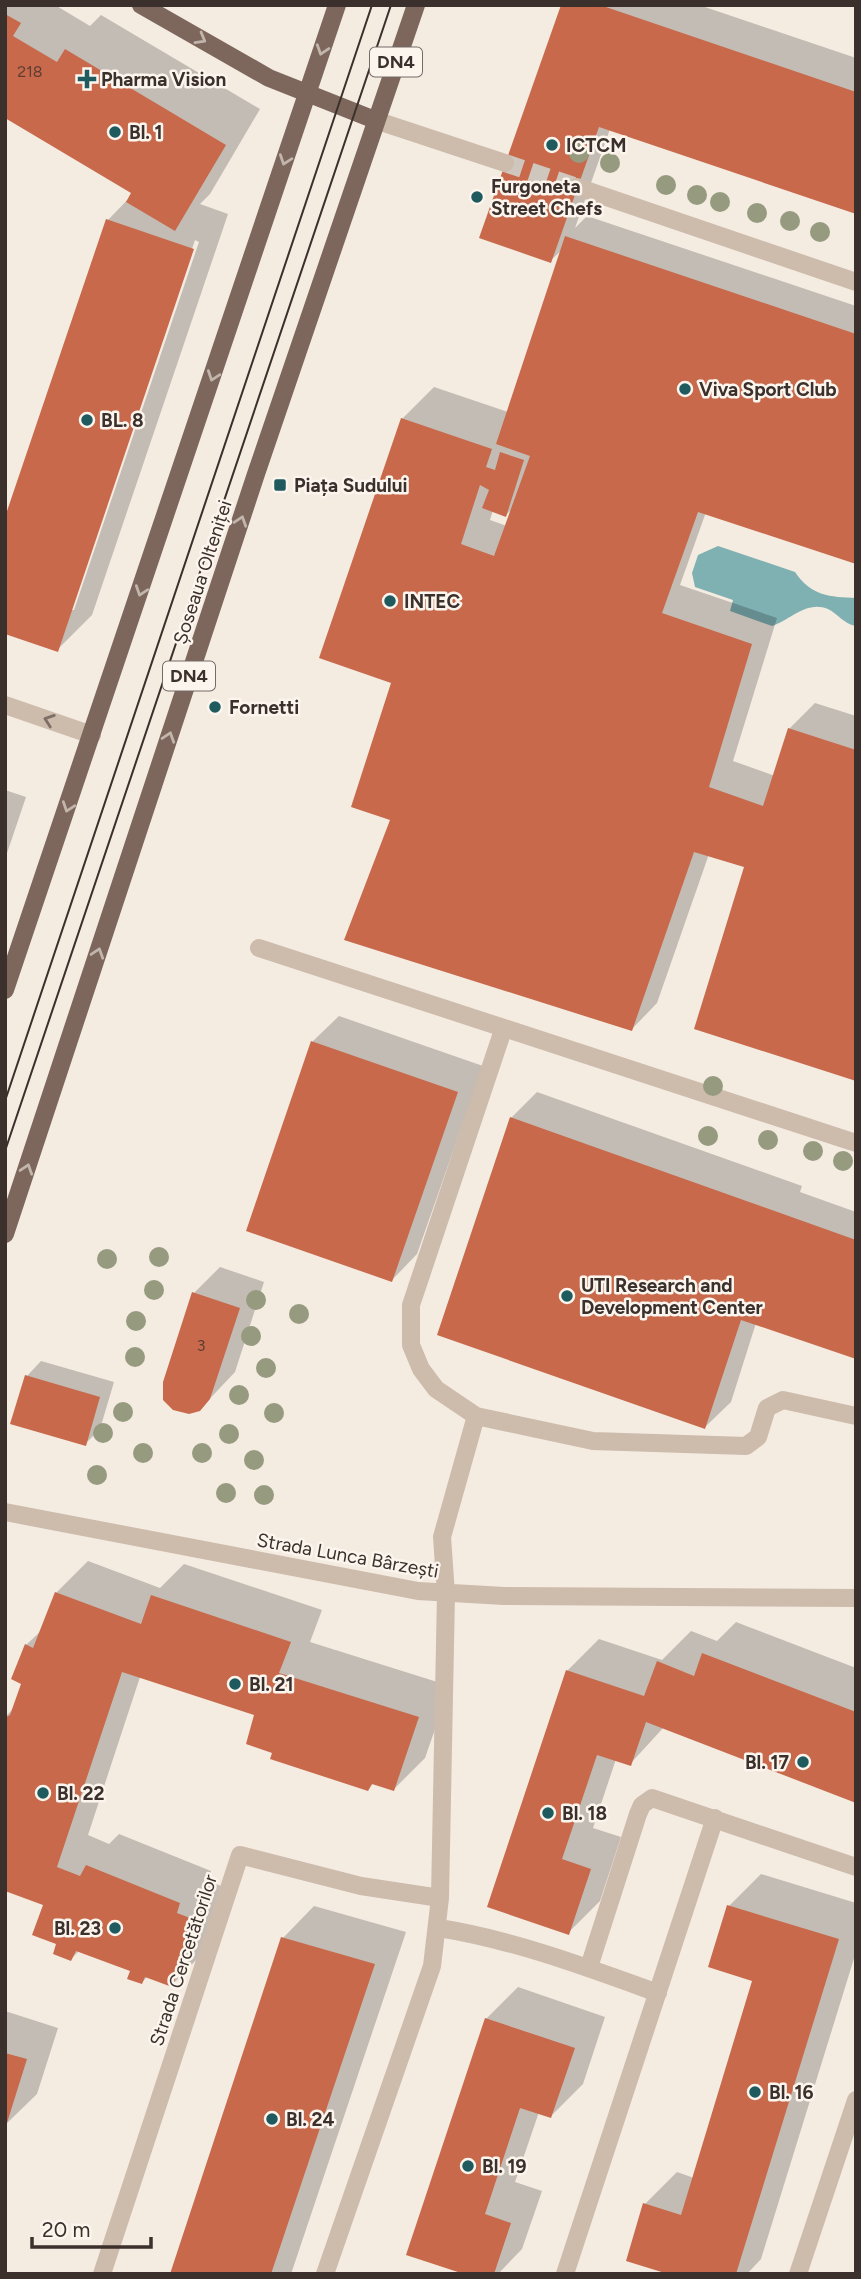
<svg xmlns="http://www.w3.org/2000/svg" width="861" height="2279" font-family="Figtree,sans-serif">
<rect width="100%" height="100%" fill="#f4ebe1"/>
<path fill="#7fb0b2" d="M 718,546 L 795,572 C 811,596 830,597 856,598 L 856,626 C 844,624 838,614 828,609 C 807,600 790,620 772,626 L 730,611 L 733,600 L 695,587 L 692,573 L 698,555 Z"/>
<path fill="#0003" fill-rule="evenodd" d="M 5,5 L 55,5 L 90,26 L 101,15 L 260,109 L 210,194 L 200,204 L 228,214 L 92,615 L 57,650 L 108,220 L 134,193 L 5,116 ZM 195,240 L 199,242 L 74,610 L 70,610 Z
M 562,5 L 699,5 L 856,58 L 856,211 L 610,129 L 575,228 L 587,216 L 856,306 L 856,562 L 706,512 L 680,585 L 777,618 L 733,761 L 775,776 L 789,729 L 815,703 L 856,716 L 856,1079 L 746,866 L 709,854 L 657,1003 L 632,1029 L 392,819 L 402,419 L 434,387 L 508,412 L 563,249 L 550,261 ZM 514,507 L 507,526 L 490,520 L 493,510 L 506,515 Z
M 5,790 L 26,797 L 5,859 Z
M 339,1016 L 483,1066 L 417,1254 L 392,1280 L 248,1230 L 313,1041 Z
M 537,1092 L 802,1186 L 800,1192 L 856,1212 L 856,1358 L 756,1323 L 731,1402 L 705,1427 L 511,1118 Z
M 220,1267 L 264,1282 L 235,1372 L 200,1409 L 194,1293 Z
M 41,1361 L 114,1382 L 100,1429 L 85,1444 L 27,1376 Z
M 88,1561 L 160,1588 L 184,1564 L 322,1610 L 310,1642 L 450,1686 L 425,1758 L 394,1789 L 374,1783 L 367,1789 L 274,1751 L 256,1713 L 140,1677 L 88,1835 L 109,1844 L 119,1834 L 211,1871 L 208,1881 L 229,1889 L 203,1953 L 172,1985 L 148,1976 L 142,1982 L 132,1970 L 79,1951 L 71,1959 L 59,1943 L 45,1904 L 5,1890 L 5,1717 L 15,1707 L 24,1683 L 26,1645 L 43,1629 L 56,1593 Z
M 736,1622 L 856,1668 L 856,1801 L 664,1727 L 630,1764 L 616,1759 L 593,1828 L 621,1837 L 600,1901 L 568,1933 L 489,1906 L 568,1670 L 599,1639 L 662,1660 L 691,1631 L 717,1641 Z
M 761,1874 L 856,1903 L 856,1952 L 761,2259 L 747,2274 L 674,2274 L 645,2204 L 677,2172 L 694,2178 L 754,1980 L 710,1966 L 729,1906 Z
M 314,1906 L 406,1932 L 291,2274 L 172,2274 L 283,1938 Z
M 518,1987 L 605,2017 L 583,2084 L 551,2116 L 539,2112 L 515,2182 L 542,2191 L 522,2249 L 498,2274 L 470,2274 L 486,2019 Z
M 5,2011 L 58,2028 L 37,2094 L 5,2125 Z"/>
<path fill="#c8694b" d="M 561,5 L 600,5 L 856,92 L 856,214 L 599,127 L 551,263 L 479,238 Z
M 5,14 L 21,23 L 13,36 L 57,62 L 65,49 L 226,145 L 175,231 L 126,202 L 131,193 L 5,118 Z
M 106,219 L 194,249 L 58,652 L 5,634 L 5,517 Z
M 565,236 L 856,334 L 856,564 L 698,512 L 662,613 L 752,644 L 709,787 L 763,806 L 788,728 L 856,750 L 856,1081 L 694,1029 L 744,867 L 694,852 L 632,1031 L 344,940 L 390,820 L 351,807 L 391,683 L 319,658 L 401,418 L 492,449 L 486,467 L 495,470 L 500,452 L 524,460 L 506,517 L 482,508 L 489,490 L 480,485 L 461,544 L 494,556 L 530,456 L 496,444 Z
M 311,1041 L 458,1092 L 392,1282 L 246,1231 Z
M 510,1117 L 856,1240 L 856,1359 L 741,1320 L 705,1429 L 437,1335 Z
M 192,1292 L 240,1308 L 210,1399 L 200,1411 L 189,1414 L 173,1410 L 163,1400 L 163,1382 Z
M 25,1375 L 100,1397 L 86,1446 L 10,1424 Z
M 55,1592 L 141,1624 L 151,1595 L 291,1642 L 279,1673 L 419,1717 L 394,1791 L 372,1784 L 368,1791 L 270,1759 L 272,1753 L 246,1744 L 254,1715 L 122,1672 L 57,1867 L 80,1876 L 86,1865 L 180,1903 L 177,1913 L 198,1921 L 172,1987 L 145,1977 L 142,1984 L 127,1979 L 130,1971 L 76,1951 L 71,1961 L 53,1954 L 56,1944 L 32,1935 L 43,1905 L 5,1891 L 5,1718 L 10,1715 L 21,1684 L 11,1679 L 25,1644 L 33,1648 Z
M 702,1653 L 856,1712 L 856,1803 L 646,1722 L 631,1766 L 597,1755 L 562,1859 L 591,1869 L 569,1935 L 487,1907 L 566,1670 L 644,1696 L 657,1661 L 694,1676 Z
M 727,1905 L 839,1939 L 736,2274 L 668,2274 L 626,2261 L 643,2203 L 681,2215 L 752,1981 L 708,1967 Z
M 281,1937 L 375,1964 L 271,2274 L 170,2274 Z
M 485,2018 L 575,2048 L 551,2118 L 520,2108 L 485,2214 L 511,2223 L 494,2274 L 464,2274 L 406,2255 Z
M 5,2053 L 27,2059 L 6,2126 L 5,2126 Z"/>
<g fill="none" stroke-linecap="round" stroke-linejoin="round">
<path stroke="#cfc6bd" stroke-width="18" stroke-dasharray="18 9" stroke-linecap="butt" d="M 505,163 L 577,187"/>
<path stroke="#cdbbac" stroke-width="18" d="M 375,120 L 505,163
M 577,187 L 856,282
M 5,705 L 92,735
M 259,948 L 856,1143
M 503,1030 L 411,1305 L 411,1345 L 421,1369 L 436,1389 L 476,1416 L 593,1441 L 746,1446 L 758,1437 L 767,1408 L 783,1400 L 856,1416
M 5,1512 L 418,1591 L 504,1596 L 856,1598
M 439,1928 C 514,1940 586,1967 658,1993
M 589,1967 L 638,1814 L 642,1805 L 652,1798 L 856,1867
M 102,2274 L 240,1855 L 361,1886 L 440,1898
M 325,2274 L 432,1966 L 440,1898 L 446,1594 L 442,1537 L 476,1416
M 565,2274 L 715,1818
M 798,2274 L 856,2100"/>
<path stroke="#7d675c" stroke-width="18" d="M 141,5 L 269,78 L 375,120
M 5,990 L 337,5
M 5,1234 L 256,474 L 416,5"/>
<path stroke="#3b302b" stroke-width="2" d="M 5,1101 L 372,5
M 5,1151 L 391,5"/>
</g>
<g fill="#969b7f">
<circle cx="579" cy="153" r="10"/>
<circle cx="610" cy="163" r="10"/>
<circle cx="666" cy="185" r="10"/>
<circle cx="697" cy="195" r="10"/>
<circle cx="720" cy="202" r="10"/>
<circle cx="757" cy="213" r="10"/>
<circle cx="790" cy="221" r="10"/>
<circle cx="820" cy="232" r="10"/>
<circle cx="713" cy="1086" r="10"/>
<circle cx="708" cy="1136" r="10"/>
<circle cx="768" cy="1140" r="10"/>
<circle cx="813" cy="1151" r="10"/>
<circle cx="843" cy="1161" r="10"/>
<circle cx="159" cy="1257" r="10"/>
<circle cx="107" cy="1259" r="10"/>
<circle cx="154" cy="1290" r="10"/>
<circle cx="256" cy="1300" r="10"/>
<circle cx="299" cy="1314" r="10"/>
<circle cx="136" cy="1321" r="10"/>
<circle cx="251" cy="1336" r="10"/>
<circle cx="135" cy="1357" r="10"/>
<circle cx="266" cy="1368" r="10"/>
<circle cx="239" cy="1395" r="10"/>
<circle cx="123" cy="1412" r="10"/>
<circle cx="274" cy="1413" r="10"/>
<circle cx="103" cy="1433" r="10"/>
<circle cx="229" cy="1434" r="10"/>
<circle cx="143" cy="1453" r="10"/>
<circle cx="202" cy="1453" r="10"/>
<circle cx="254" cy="1460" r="10"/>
<circle cx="97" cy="1475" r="10"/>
<circle cx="226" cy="1493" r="10"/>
<circle cx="264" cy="1495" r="10"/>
</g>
<defs><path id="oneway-chevron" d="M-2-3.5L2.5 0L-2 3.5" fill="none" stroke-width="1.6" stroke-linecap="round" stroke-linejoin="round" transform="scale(1.75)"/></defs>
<g stroke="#c2b5ac">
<use href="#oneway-chevron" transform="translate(201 39) rotate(30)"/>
<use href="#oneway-chevron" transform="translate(322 50) rotate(108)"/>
<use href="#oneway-chevron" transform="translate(285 160) rotate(109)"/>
<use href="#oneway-chevron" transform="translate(213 376) rotate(109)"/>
<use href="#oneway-chevron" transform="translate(241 521) rotate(-72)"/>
<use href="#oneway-chevron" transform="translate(141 591) rotate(109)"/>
<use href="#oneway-chevron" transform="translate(169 737) rotate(-72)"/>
<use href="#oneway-chevron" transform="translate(68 807) rotate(109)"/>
<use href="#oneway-chevron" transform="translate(98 953) rotate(-72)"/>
<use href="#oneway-chevron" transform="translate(27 1169) rotate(-72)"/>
</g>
<use stroke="#7d6f65" href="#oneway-chevron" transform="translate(49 720) rotate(-161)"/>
<g fill="#1f5a5e" stroke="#fbf5ee" stroke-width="2.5">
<path d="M83.5 68.5h7v7h7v7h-7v7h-7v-7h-7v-7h7z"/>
<circle cx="115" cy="132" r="7"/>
<circle cx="552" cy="145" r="7"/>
<circle cx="477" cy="197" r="7"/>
<circle cx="685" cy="389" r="7"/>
<circle cx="87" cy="420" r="7"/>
<rect x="273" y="478" width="14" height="14" rx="3.5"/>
<circle cx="390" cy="601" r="7"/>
<circle cx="215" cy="707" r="7"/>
<circle cx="567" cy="1296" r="7"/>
<circle cx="235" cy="1684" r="7"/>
<circle cx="803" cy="1762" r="7"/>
<circle cx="43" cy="1793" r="7"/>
<circle cx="548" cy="1813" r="7"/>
<circle cx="115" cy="1928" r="7"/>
<circle cx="755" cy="2092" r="7"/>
<circle cx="272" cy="2119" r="7"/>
<circle cx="468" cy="2166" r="7"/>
</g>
<g text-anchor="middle" stroke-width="5" stroke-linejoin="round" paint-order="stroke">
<g font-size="16" fill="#5e3e33">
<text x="30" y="77">218</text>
<text x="201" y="1351">3</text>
</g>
<g fill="#fbf5ee" stroke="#756b66" stroke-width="2">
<rect x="370" y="47.5" width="52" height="29" rx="5"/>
<rect x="163" y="661.5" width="52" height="29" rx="5"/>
</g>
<g font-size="18" font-weight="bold" fill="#3b302b">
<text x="396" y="68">DN4</text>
<text x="189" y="682">DN4</text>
</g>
<g font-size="19" font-weight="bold" fill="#3b302b" stroke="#fbf5ee" text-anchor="start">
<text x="101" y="86">Pharma Vision</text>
<text x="129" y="139">Bl. 1</text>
<text x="566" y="152">ICTCM</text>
<text x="491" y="193">Furgoneta<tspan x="491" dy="22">Street Chefs</tspan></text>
<text x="699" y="396">Viva Sport Club</text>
<text x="101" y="427">BL. 8</text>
<text x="294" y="492">Piața Sudului</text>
<text x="404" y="608">INTEC</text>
<text x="229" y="714">Fornetti</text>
<text x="581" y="1292">UTI Research and<tspan x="581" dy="22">Development Center</tspan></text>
<text x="249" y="1691">Bl. 21</text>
<text x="789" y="1769" text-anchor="end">Bl. 17</text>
<text x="57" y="1800">Bl. 22</text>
<text x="562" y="1820">Bl. 18</text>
<text x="101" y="1935" text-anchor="end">Bl. 23</text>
<text x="769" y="2099">Bl. 16</text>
<text x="286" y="2126">Bl. 24</text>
<text x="482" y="2173">Bl. 19</text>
</g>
<g font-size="19" fill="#3b302b" stroke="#fbf5ee">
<text transform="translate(202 572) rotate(-72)" y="7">Șoseaua Olteniței</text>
<text transform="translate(348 1555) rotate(10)" y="7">Strada Lunca Bârzești</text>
<text transform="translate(183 1960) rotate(-72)" y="7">Strada Cercetătorilor</text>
</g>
</g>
<rect width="861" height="2279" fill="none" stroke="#3b302b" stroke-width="14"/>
<path d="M32 2237v10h119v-10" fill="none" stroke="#3b302b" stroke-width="3.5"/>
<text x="42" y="2237" font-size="21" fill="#3b302b" stroke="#fbf5ee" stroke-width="5" paint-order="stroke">20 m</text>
</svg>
